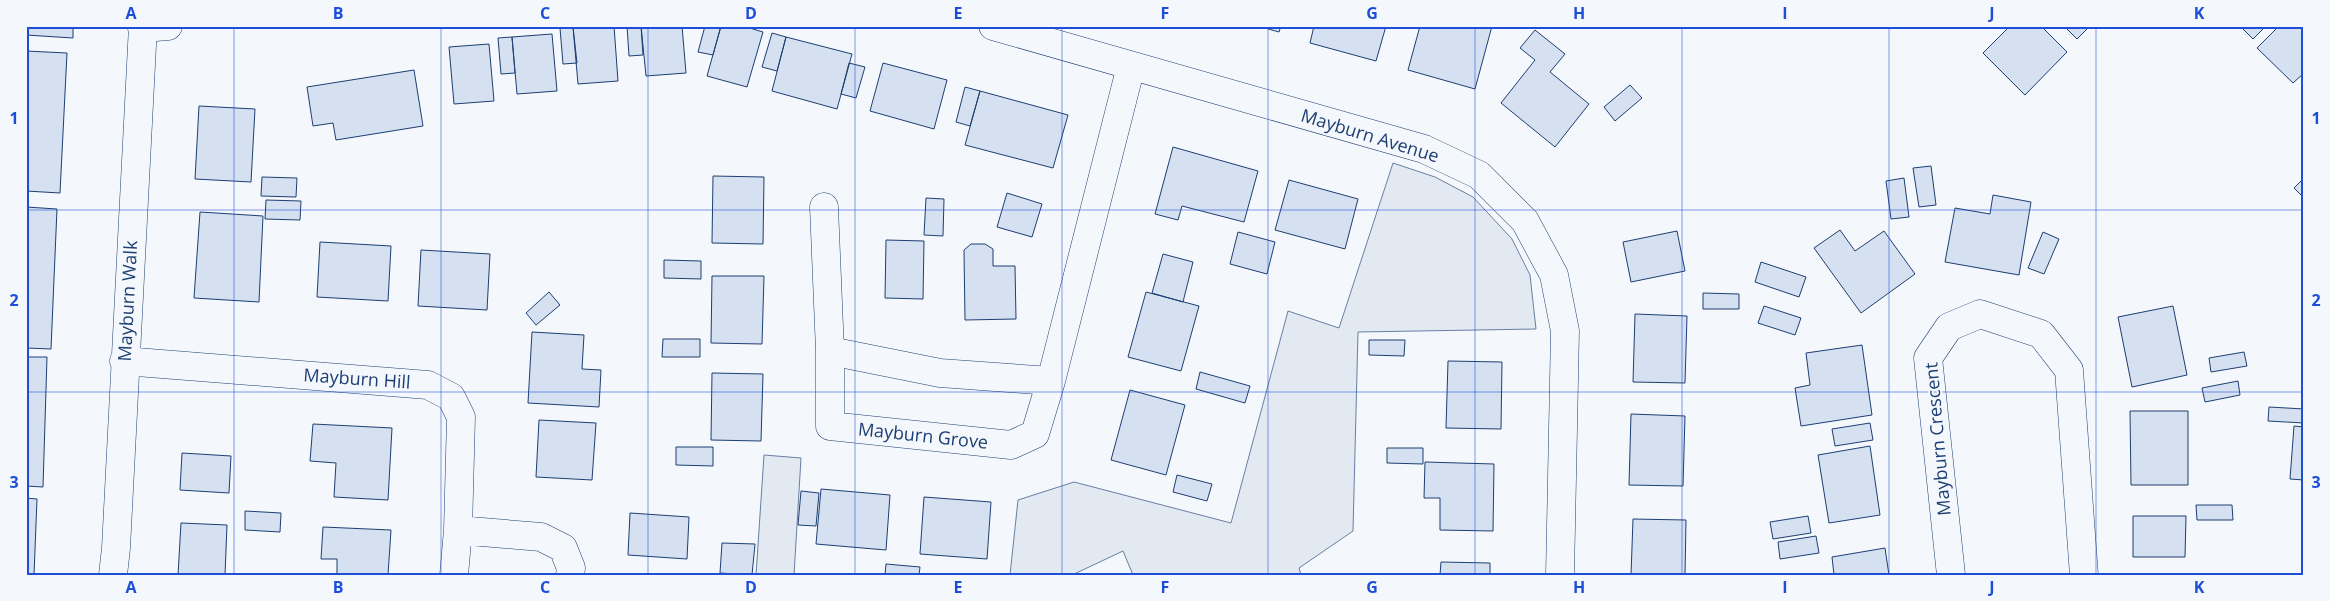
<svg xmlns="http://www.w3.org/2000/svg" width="2330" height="601" font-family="'Open Sans',sans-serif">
<rect width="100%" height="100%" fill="#f4f7fb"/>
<path fill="#e3e9f0" stroke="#687fa3" d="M 1393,163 L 1435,177 L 1473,197 L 1512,239 L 1530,275 L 1536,329 L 1358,332 L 1353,531 L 1299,568 L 1301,575 L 1133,575 L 1123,551 L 1072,575 L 1010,575 L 1018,500 L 1074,482 L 1231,523 L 1288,311 L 1339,328 Z
M 764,455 L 801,458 L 794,575 L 756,575 Z"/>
<path fill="#d5e0f0" stroke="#1d3f73" d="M 26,26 L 73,26 L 73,38 L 26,35 Z
M 614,26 L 618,81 L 578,84 L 573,27 Z
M 627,26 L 641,26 L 643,55 L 629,56 Z
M 641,26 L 682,26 L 686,73 L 646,76 Z
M 705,26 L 721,26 L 713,55 L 698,52 Z
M 721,26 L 743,26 L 763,32 L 747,87 L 707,76 Z
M 1258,26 L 1281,26 L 1279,32 Z
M 1314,26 L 1386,26 L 1376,61 L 1310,43 Z
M 1420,26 L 1492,26 L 1475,89 L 1408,70 Z
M 2010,26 L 2041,26 L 2067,52 L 2025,95 L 1983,53 Z
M 2064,26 L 2090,26 L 2077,39 Z
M 2240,26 L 2266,26 L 2253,39 Z
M 2279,26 L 2304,26 L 2304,73 L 2293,83 L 2257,48 Z
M 573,27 L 577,63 L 563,64 L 560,28 Z
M 1535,30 L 1565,54 L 1550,72 L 1589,104 L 1555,147 L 1501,103 L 1535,60 L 1520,48 Z
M 772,33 L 786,37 L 777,71 L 762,67 Z
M 552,34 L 557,91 L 517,94 L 512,37 Z
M 512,37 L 515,73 L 501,74 L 498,38 Z
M 786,37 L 852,54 L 837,109 L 772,91 Z
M 489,44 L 494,101 L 454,104 L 449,47 Z
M 26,51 L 67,53 L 60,193 L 26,191 Z
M 849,63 L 865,67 L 856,98 L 841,94 Z
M 883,63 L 947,80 L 934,129 L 870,111 Z
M 414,70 L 423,126 L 336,140 L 333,123 L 313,126 L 307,87 Z
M 1630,85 L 1642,98 L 1615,121 L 1604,107 Z
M 965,87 L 980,91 L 970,126 L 956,122 Z
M 980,91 L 1068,115 L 1053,168 L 965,145 Z
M 199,106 L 255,109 L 251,182 L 195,179 Z
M 1173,147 L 1258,171 L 1244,222 L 1182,206 L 1178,220 L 1155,214 Z
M 1931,166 L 1936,205 L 1919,207 L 1913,168 Z
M 713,176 L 764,177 L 763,244 L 712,243 Z
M 262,177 L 297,178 L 296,197 L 261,196 Z
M 1904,178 L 1909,217 L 1891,219 L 1886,181 Z
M 2304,178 L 2304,198 L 2294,188 Z
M 1289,180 L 1358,199 L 1345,249 L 1275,230 Z
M 1007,193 L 1042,204 L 1032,237 L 997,227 Z
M 1993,195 L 2031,202 L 2019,275 L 1945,262 L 1955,208 L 1990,214 Z
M 926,198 L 944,199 L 943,236 L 924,235 Z
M 266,200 L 301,201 L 300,220 L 265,219 Z
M 26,207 L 57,209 L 51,349 L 26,348 Z
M 200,212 L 263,216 L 259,302 L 194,298 Z
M 1840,230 L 1855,251 L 1884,231 L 1915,274 L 1861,313 L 1814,248 Z
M 1677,231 L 1685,271 L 1631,282 L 1623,242 Z
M 1238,232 L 1275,242 L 1267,274 L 1230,264 Z
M 2043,232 L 2059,239 L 2044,274 L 2028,268 Z
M 886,240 L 924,241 L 923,299 L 885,298 Z
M 320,242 L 391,246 L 388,301 L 317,297 Z
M 971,244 L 985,244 L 993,249 L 993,266 L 1015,266 L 1016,319 L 965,320 L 964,250 Z
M 421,250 L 490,254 L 487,310 L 418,306 Z
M 1163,254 L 1193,262 L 1183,302 L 1152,293 Z
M 664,260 L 701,261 L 701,279 L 664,278 Z
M 1761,262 L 1806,277 L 1799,297 L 1755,282 Z
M 712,276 L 764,276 L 762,344 L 711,343 Z
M 549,292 L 560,305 L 536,325 L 526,313 Z
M 1146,292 L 1199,306 L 1181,371 L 1128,357 Z
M 1703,293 L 1739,294 L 1739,309 L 1703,309 Z
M 1764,306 L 1801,318 L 1795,335 L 1758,323 Z
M 2173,306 L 2187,375 L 2132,387 L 2118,317 Z
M 1635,314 L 1687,316 L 1685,383 L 1633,382 Z
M 532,332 L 584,335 L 582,369 L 601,370 L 599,407 L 528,403 Z
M 663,339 L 700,339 L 700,357 L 662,357 Z
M 1369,340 L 1405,340 L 1404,356 L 1369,355 Z
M 1862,345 L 1872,415 L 1801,426 L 1795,388 L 1810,385 L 1806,353 Z
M 2244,352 L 2247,366 L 2211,372 L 2209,358 Z
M 26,357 L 47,357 L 43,487 L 26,486 Z
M 1448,361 L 1502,362 L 1501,429 L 1446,428 Z
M 1200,372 L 1250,386 L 1245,403 L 1196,389 Z
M 712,373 L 763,374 L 761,441 L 711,440 Z
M 2238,381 L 2240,395 L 2205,402 L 2202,388 Z
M 1130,390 L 1185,405 L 1166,475 L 1111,460 Z
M 2269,407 L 2304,409 L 2304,423 L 2268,421 Z
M 2130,411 L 2188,411 L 2188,485 L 2131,485 Z
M 1631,414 L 1685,416 L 1683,486 L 1629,485 Z
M 539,420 L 596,423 L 592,480 L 536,477 Z
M 1870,423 L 1873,440 L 1835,446 L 1832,429 Z
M 313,424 L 392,428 L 388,500 L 334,497 L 336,463 L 310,461 Z
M 2294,426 L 2304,427 L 2304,480 L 2290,479 Z
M 1870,446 L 1880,515 L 1829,523 L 1818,455 Z
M 676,447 L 713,447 L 713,466 L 676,465 Z
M 1387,448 L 1423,448 L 1423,464 L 1387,463 Z
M 182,453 L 231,456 L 229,493 L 180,490 Z
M 1425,462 L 1494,464 L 1493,531 L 1440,530 L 1440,498 L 1424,498 Z
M 1177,475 L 1212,484 L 1207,501 L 1173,492 Z
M 821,489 L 890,495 L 886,550 L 816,544 Z
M 801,491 L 819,493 L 816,526 L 798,525 Z
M 924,497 L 991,502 L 987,559 L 920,554 Z
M 26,498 L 37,499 L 34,575 L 26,575 Z
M 2196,505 L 2232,505 L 2233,520 L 2197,520 Z
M 245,511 L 281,513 L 280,532 L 245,530 Z
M 630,513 L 689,517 L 687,559 L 628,555 Z
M 1808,516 L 1811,533 L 1773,539 L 1770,522 Z
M 2133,516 L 2186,516 L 2185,557 L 2133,557 Z
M 1633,519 L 1686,520 L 1685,575 L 1631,575 Z
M 181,523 L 227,525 L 225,575 L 178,575 Z
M 323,527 L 391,530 L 388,575 L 337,575 L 337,559 L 321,559 Z
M 1816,536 L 1819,553 L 1780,559 L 1778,542 Z
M 722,543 L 755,544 L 752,575 L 720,573 Z
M 1885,548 L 1889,575 L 1834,575 L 1832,557 Z
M 1441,562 L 1490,563 L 1490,575 L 1440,575 Z
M 886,564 L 920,567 L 919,575 L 885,575 Z"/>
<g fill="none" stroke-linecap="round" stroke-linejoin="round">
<g stroke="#1d3f73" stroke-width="29">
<path id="minor" d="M 993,26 L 1424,149 L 1479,175 L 1525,221 L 1554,275 L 1565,331 L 1560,575
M 142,28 L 168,26
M 824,207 L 830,351 L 830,426 L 1011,445 L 1035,434 L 1051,381 L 1131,66
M 830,351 L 940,373 L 1051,381
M 124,361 L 428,385 L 451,397 L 461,417 L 458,530 L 454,575
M 458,530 L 541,537 L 563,548 L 571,568 L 570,575
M 113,575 L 116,548 L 143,26
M 1951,575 L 1928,358 L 1949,327 L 1980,314 L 2041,334 L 2069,370 L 2084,575"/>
</g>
<use href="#minor" stroke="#f4f7fb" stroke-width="28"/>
</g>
<path fill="none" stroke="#1d4ed8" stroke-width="1" stroke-opacity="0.55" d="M 234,26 L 234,575M 441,26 L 441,575M 648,26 L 648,575M 855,26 L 855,575M 1062,26 L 1062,575M 1268,26 L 1268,575M 1475,26 L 1475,575M 1682,26 L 1682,575M 1889,26 L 1889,575M 2096,26 L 2096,575M 26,210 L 2304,210M 26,392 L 2304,392"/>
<g text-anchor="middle" stroke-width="4" stroke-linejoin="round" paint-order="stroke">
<g font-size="18" fill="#1d3f73" stroke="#f4f7fb">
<text transform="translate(1370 136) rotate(17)" y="6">Mayburn Avenue</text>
<text transform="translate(128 301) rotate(-87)" y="6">Mayburn Walk</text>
<text transform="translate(357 379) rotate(4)" y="6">Mayburn Hill</text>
<text transform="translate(923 436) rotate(6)" y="6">Mayburn Grove</text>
<text transform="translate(1938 439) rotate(-95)" y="6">Mayburn Crescent</text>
</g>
</g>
<rect width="2330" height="601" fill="none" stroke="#f4f7fb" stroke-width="55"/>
<rect x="28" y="28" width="2274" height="546" fill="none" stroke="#1d4ed8" stroke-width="2"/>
<g font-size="16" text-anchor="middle" font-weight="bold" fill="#1d4ed8">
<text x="131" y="19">A</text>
<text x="338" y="19">B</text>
<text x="545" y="19">C</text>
<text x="751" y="19">D</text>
<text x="958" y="19">E</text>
<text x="1165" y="19">F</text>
<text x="1372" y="19">G</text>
<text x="1579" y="19">H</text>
<text x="1785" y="19">I</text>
<text x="1992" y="19">J</text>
<text x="2199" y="19">K</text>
<text x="14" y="124">1</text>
<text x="2316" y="124">1</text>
<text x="14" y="306">2</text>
<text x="2316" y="306">2</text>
<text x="14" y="488">3</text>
<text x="2316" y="488">3</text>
<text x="131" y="593">A</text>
<text x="338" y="593">B</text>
<text x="545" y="593">C</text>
<text x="751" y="593">D</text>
<text x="958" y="593">E</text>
<text x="1165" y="593">F</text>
<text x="1372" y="593">G</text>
<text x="1579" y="593">H</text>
<text x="1785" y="593">I</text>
<text x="1992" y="593">J</text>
<text x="2199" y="593">K</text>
</g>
</svg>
